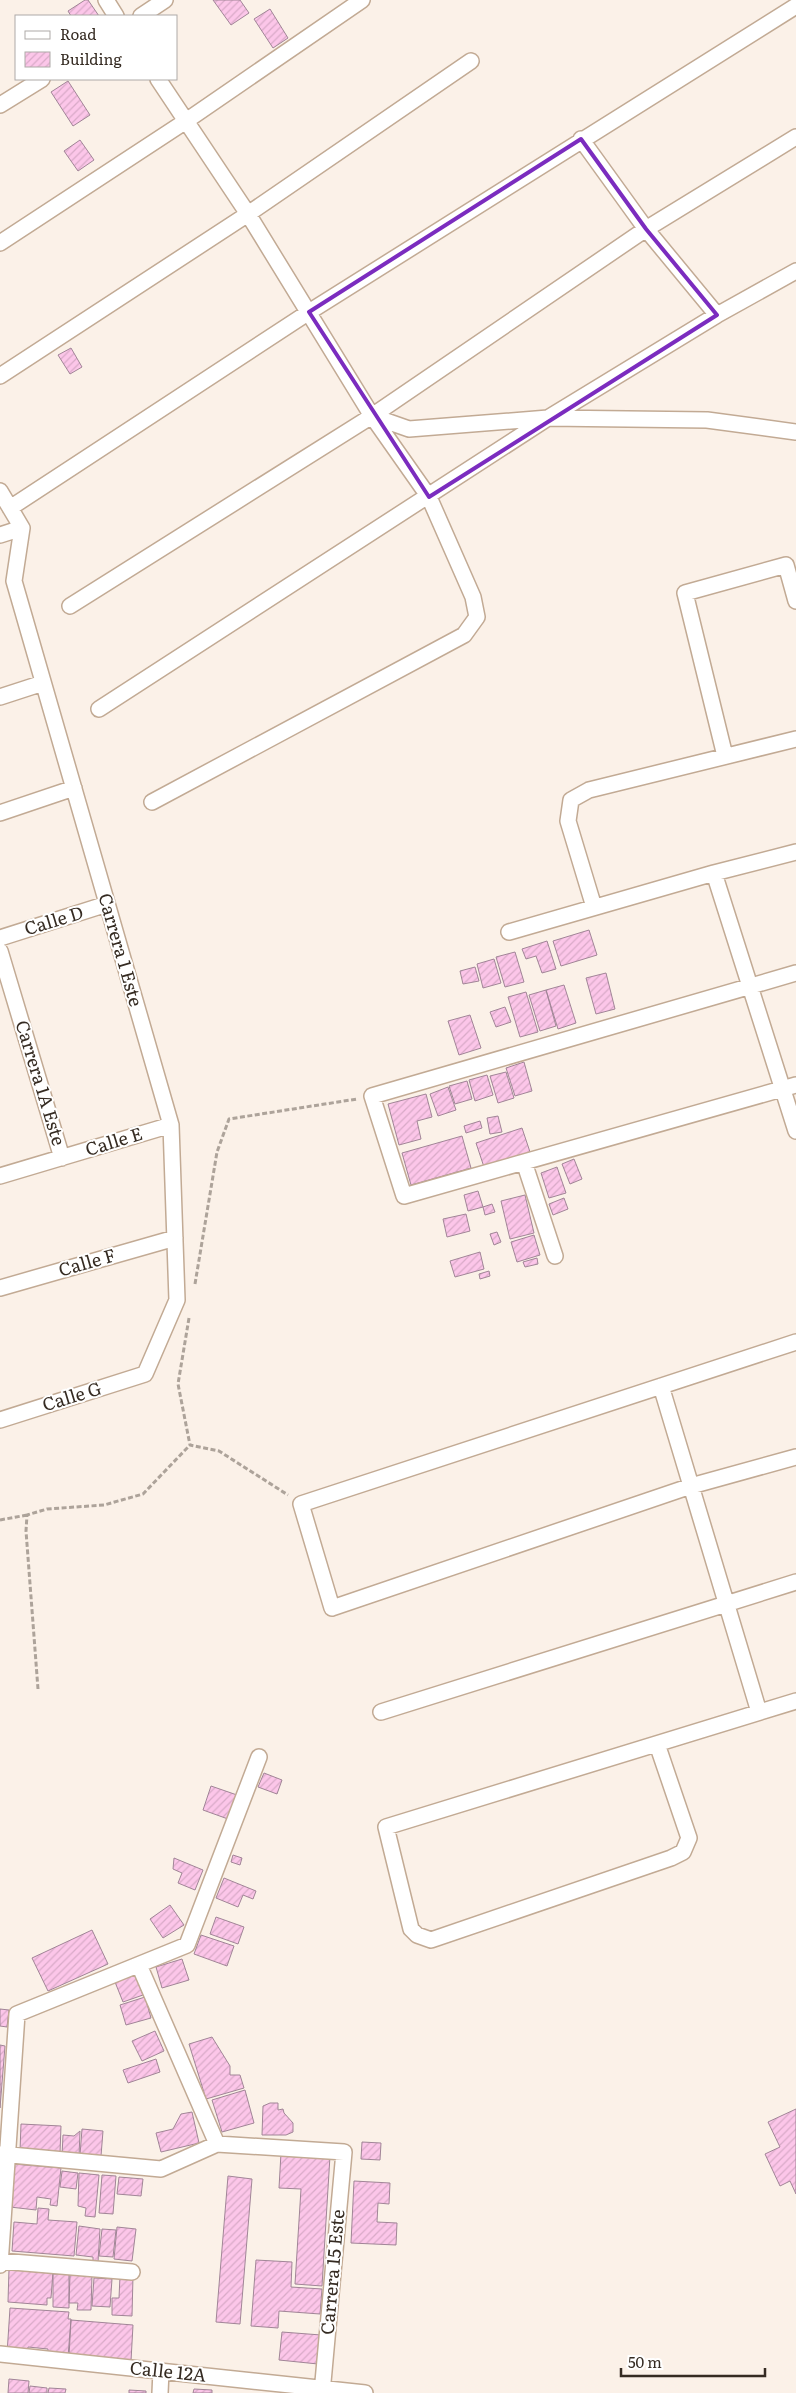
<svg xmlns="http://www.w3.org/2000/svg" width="796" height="2393" font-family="Literata,serif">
<defs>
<pattern id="building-hatch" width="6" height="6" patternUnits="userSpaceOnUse" patternTransform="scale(1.25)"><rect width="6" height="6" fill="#fcc6e9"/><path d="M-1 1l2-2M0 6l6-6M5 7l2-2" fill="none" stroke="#d9aac8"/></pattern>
</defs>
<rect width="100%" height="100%" fill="#fbf1e8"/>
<path fill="url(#building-hatch)" stroke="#a18597" d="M 85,0 L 88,0 L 99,16 L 71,16 L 68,11 Z
M 213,0 L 240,0 L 249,13 L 231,25 Z
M 270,9 L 288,38 L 273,48 L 254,19 Z
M 68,81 L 90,115 L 73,126 L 51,92 Z
M 80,140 L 94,160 L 78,171 L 64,151 Z
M 71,348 L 82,367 L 70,374 L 58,355 Z
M 589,930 L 597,955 L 561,966 L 553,941 Z
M 547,941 L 556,969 L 542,973 L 536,956 L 526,959 L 522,949 Z
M 515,952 L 524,982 L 505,987 L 496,957 Z
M 494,959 L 501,983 L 483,988 L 477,964 Z
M 475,967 L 479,981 L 463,984 L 460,971 Z
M 606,973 L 615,1009 L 596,1014 L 586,978 Z
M 564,985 L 576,1023 L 558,1029 L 546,990 Z
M 546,990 L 556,1026 L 540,1031 L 529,995 Z
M 526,992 L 538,1032 L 520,1037 L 508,997 Z
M 505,1007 L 511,1022 L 496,1027 L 490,1012 Z
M 470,1015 L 481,1048 L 459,1055 L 448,1021 Z
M 524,1062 L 532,1091 L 515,1096 L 506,1068 Z
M 506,1072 L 514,1098 L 498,1103 L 490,1076 Z
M 487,1075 L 493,1095 L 475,1101 L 469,1080 Z
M 467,1081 L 472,1099 L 455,1104 L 449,1086 Z
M 448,1087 L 456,1110 L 438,1116 L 430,1094 Z
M 426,1094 L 432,1117 L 417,1121 L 421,1139 L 399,1145 L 388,1104 Z
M 498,1116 L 502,1132 L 490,1134 L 487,1118 Z
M 480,1121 L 482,1128 L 466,1133 L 464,1126 Z
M 522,1128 L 530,1152 L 484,1167 L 476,1143 Z
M 462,1136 L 471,1168 L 411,1185 L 402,1153 Z
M 574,1159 L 582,1179 L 570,1184 L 562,1164 Z
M 557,1167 L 566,1193 L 549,1198 L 541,1173 Z
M 478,1191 L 483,1207 L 468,1211 L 464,1195 Z
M 525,1195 L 534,1233 L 510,1239 L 501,1201 Z
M 564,1198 L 568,1209 L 553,1215 L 549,1204 Z
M 492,1204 L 495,1212 L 485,1215 L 483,1207 Z
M 466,1214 L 470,1231 L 447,1237 L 443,1219 Z
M 497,1232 L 501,1242 L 494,1245 L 490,1234 Z
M 534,1235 L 540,1255 L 517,1262 L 511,1242 Z
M 480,1252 L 484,1269 L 455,1277 L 450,1261 Z
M 537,1258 L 538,1264 L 525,1267 L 523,1262 Z
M 489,1271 L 490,1276 L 480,1279 L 479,1274 Z
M 264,1773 L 282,1780 L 277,1794 L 258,1787 Z
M 211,1786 L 237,1795 L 228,1819 L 203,1810 Z
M 233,1855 L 242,1858 L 240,1865 L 231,1862 Z
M 174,1858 L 203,1870 L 195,1890 L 178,1883 L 182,1873 L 173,1869 Z
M 224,1878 L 256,1891 L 253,1899 L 243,1895 L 238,1907 L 216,1898 Z
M 170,1905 L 184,1925 L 163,1938 L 150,1919 Z
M 216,1917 L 244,1927 L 238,1944 L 210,1934 Z
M 92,1930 L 108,1964 L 48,1991 L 32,1958 Z
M 201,1935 L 234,1946 L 227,1966 L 194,1954 Z
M 182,1959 L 189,1980 L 162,1988 L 156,1967 Z
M 135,1975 L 143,1995 L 123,2002 L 115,1982 Z
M 145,1997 L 151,2018 L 126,2025 L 120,2005 Z
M 0,2009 L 9,2010 L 7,2027 L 0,2026 Z
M 155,2031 L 164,2051 L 142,2061 L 132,2041 Z
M 212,2037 L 230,2066 L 230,2075 L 240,2075 L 244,2088 L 206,2099 L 189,2044 Z
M 0,2045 L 5,2046 L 0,2108 Z
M 156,2059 L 160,2072 L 128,2083 L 123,2070 Z
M 245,2090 L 254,2123 L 222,2132 L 212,2100 Z
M 270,2103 L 278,2103 L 278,2110 L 283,2109 L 284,2113 L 293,2123 L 293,2132 L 286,2135 L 262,2135 L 263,2106 Z
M 796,2109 L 796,2194 L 790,2181 L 780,2186 L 765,2154 L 780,2147 L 768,2122 Z
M 192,2112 L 199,2143 L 161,2152 L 156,2133 L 173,2129 L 181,2114 Z
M 21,2124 L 61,2126 L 60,2153 L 20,2151 Z
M 82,2129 L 103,2131 L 101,2156 L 80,2155 Z
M 80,2131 L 79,2157 L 62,2156 L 63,2135 L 74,2136 Z
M 362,2142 L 381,2143 L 380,2160 L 361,2159 Z
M 281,2153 L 330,2156 L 322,2286 L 295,2284 L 301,2189 L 279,2188 Z
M 13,2164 L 61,2168 L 57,2206 L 50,2205 L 51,2199 L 37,2197 L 36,2210 L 10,2207 Z
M 62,2171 L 78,2173 L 76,2189 L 60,2187 Z
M 79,2173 L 99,2175 L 95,2217 L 85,2216 L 86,2208 L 78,2206 Z
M 102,2175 L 116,2176 L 113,2214 L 99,2213 Z
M 228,2176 L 252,2179 L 240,2324 L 216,2322 Z
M 119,2177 L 143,2179 L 141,2196 L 117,2194 Z
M 354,2181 L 390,2183 L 389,2204 L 378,2203 L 377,2222 L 397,2223 L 396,2245 L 351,2243 Z
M 38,2208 L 49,2209 L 48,2220 L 77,2222 L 74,2256 L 12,2251 L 14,2222 L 37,2224 Z
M 79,2226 L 100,2229 L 98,2262 L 93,2261 L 93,2257 L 76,2255 Z
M 117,2227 L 136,2229 L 132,2261 L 114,2259 Z
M 102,2229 L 116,2230 L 113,2257 L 99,2256 Z
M 256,2260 L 292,2262 L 291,2287 L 322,2289 L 320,2314 L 279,2311 L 278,2328 L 251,2326 Z
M 9,2269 L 53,2272 L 51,2298 L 47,2298 L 47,2305 L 8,2302 Z
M 53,2274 L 69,2274 L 69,2308 L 53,2307 Z
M 70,2275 L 92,2275 L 91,2310 L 77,2310 L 78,2303 L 69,2303 Z
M 120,2276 L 133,2276 L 132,2316 L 112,2315 L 112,2298 L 119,2298 Z
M 94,2278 L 112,2279 L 110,2307 L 92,2306 Z
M 10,2308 L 69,2312 L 68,2319 L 71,2319 L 68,2357 L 47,2358 L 48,2349 L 28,2347 L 27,2356 L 7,2354 Z
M 71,2320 L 133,2325 L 131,2361 L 69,2356 Z
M 282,2332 L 321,2335 L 318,2364 L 279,2360 Z
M 9,2379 L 29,2381 L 28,2393 L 8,2393 Z
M 30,2386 L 47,2388 L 47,2393 L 29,2393 Z
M 49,2388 L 66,2389 L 65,2393 L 48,2393 Z
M 194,2389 L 212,2390 L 212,2393 L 193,2393 Z
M 129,2390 L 146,2391 L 146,2393 L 129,2393 Z"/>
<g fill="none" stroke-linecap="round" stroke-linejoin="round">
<g stroke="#c2aa94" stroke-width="18">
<path id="street" d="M 106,0 L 116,16
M 141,16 L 165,0
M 0,105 L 42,79
M 581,139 L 646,229 L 717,315
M 0,243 L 186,121 L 362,0
M 0,376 L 248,214 L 471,61
M 372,416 L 646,229 L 796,137
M 0,491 L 22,528
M 10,508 L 309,312 L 796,6
M 0,535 L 22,528
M 70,606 L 372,416 L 409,429 L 548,418 L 707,420 L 796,432
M 0,697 L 43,683
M 99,709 L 548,418 L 717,315 L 796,271
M 725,756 L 685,593 L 786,565 L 796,601
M 152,802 L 464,635 L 477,617 L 473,597 L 429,497 L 372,416 L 248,214 L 158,79
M 0,813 L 74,788
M 714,873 L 796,1131
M 594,907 L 568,821 L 571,800 L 589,790 L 796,739
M 509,932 L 714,873 L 796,852
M 0,938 L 107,904
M 0,951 L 62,1158
M 796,973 L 372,1096 L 404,1196 L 796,1085
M 524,1162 L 555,1256
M 0,1176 L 171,1125
M 0,1288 L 175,1238
M 796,1342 L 301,1504 L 332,1608 L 691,1486 L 796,1457
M 661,1386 L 759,1712
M 0,1420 L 145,1374 L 177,1300 L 171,1125 L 14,581 L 22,528
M 381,1712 L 796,1582
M 657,1744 L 689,1838 L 683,1852 L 671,1858 L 431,1940 L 417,1935 L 411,1929 L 386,1827 L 796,1701
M 139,1965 L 217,2144
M 0,2154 L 161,2169 L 217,2144 L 344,2152 L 322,2393
M 0,2261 L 132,2272
M 0,2265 L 17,2014 L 187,1945 L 259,1757
M 0,2354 L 365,2393
M 160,2393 L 161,2371"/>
</g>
<path stroke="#ada39a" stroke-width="3" stroke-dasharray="5 2.5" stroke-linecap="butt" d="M 195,1284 L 217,1152 L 229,1119 L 357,1099
M 189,1318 L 178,1384 L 190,1445 L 219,1451 L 288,1495
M 0,1520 L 27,1515
M 38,1689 L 26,1531 L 27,1515 L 47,1509 L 104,1505 L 143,1494 L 190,1445"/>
<use href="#street" stroke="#fff" stroke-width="15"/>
</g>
<path fill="none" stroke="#7b2cbf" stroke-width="4" stroke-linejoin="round" d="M 581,139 L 646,229 L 717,315 L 429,497 L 309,312 Z"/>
<g text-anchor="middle" stroke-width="4" stroke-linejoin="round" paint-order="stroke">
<g font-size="18" fill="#352b22" stroke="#fff">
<text transform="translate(54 921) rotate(-17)" y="6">Calle D</text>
<text transform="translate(120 950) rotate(74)" y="6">Carrera 1 Este</text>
<text transform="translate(40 1083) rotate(73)" y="6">Carrera 1A Este</text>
<text transform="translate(114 1142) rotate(-17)" y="6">Calle E</text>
<text transform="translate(87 1263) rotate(-16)" y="6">Calle F</text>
<text transform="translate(72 1397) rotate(-17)" y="6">Calle G</text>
<text transform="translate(333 2272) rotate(-85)" y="6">Carrera 15 Este</text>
<text transform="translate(168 2372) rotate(6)" y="6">Calle 12A</text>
</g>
</g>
<rect x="15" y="15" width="162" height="65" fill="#ffffff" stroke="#aeaaa7"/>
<rect x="25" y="31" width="25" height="8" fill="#ffffff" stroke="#aeaaa7"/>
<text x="60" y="40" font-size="15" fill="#352b22">Road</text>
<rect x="25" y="52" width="25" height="15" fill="url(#building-hatch)" stroke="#aeaaa7"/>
<text x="60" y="65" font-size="15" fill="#352b22">Building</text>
<path d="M621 2368v8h144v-8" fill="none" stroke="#352b22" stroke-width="2.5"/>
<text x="628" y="2368" font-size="15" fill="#352b22" stroke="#ffffff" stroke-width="4" paint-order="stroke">50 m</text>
</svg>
